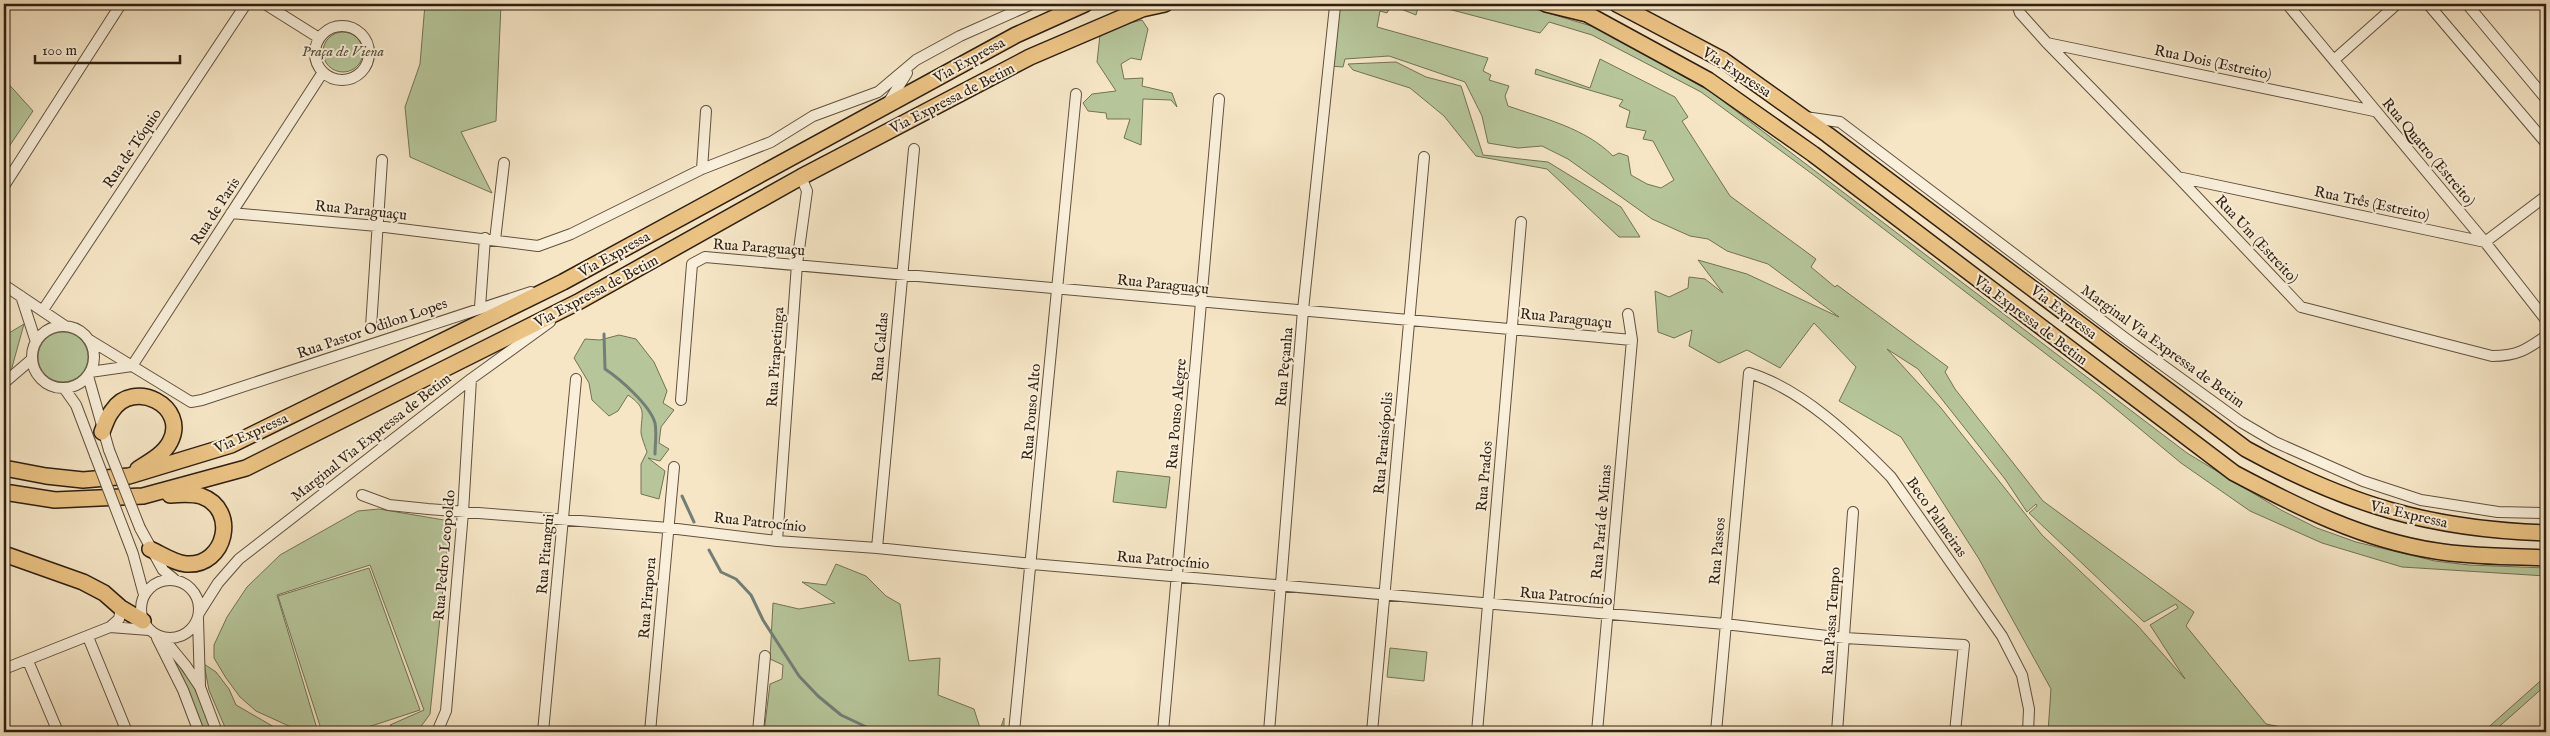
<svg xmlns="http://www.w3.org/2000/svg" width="2550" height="736" font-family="'IM FELL English',serif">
<rect width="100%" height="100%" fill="#f6e6c6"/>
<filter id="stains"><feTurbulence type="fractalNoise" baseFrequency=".004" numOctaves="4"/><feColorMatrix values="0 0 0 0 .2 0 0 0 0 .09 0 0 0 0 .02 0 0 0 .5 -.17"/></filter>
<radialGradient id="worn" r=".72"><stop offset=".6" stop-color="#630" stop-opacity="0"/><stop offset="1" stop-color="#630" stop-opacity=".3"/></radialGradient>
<path fill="#b6c69a" stroke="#727256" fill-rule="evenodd" d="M 425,4 L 501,4 L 496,121 L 461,132 L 492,193 L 410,157 L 405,107 L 420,64 Z
M 1339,4 L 1419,4 L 1416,15 L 1391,5 L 1387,13 L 1380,11 L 1377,27 L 1488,58 L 1483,71 L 1491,75 L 1489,80 L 1509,86 L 1505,96 L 1508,106 C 1545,119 1585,128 1613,156 L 1619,153 L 1628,156 L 1631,175 L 1647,184 L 1661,188 L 1674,180 L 1653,141 L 1643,139 L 1646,131 L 1626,127 L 1630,111 L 1619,106 L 1623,100 L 1535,74 L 1536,69 L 1590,88 L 1600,59 L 1675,97 L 1688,117 L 1682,121 L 1730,196 L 1816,259 L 1811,267 L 1835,287 L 1837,285 L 1948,367 L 1945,372 L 1955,389 L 2043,501 L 2194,612 L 2186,626 L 2266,724 L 2307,732 L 2048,732 L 2051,689 L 1979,559 L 1901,437 L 1839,401 L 1856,367 L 1814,323 L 1780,368 L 1747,350 L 1719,363 L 1689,346 L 1692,330 L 1674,338 L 1658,332 L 1655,291 L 1669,297 L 1688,288 L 1689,277 L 1705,279 L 1723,293 L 1698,260 L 1747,274 L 1839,317 L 1768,264 L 1727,251 L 1708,239 L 1690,236 L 1652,219 L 1568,159 L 1542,146 L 1518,148 L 1488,143 L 1482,116 L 1465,82 L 1389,56 L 1345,59 L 1343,67 L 1330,66 ZM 1887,349 L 1918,369 L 2005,479 L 2027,512 L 2036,504 L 2037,506 L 2029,513 L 2144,622 L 2176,604 L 2178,608 L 2150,625 L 2185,679 L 2137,625 L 2042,535 L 1941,408 Z
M 1429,4 L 1518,4 L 1598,28 L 1711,92 L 2187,453 L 2281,510 L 2317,528 L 2356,542 L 2435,561 L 2469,565 L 2546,568 L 2546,576 L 2402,567 L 2322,543 L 2250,511 L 2181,463 L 2098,394 L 1815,176 L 1701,92 L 1592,35 L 1549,22 L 1540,33 Z
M 1142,20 L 1148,29 L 1141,60 L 1131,58 L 1121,64 L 1124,79 L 1143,78 L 1142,86 L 1172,93 L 1177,107 L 1171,100 L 1143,99 L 1141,145 L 1124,138 L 1130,119 L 1107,119 L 1106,113 L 1088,111 L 1083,103 L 1092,94 L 1116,91 L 1097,62 L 1100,35 L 1113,27 Z
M323 52a20 20 0 1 1 40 0a20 20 0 1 1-40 0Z
M 1396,62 L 1426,77 L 1461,86 L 1483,155 L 1548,162 L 1621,207 L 1640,237 L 1619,237 L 1547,169 L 1476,156 L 1444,116 L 1410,88 L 1353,70 L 1348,64 Z
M 4,79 L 33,111 L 4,154 Z
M 24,324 L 11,371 L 4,367 L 4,336 Z
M38 357a25 25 0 1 1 50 0a25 25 0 1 1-50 0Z
M 619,335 L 636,339 L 654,362 L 667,391 L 663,403 L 674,410 L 661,427 L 659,443 L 669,449 L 660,461 L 648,458 L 665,471 L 659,499 L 641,494 L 641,464 L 647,452 C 645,446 642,439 641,433 C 641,413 648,409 628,395 L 618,411 L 609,416 L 592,400 L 589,383 L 574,358 L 585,339 L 600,340 Z
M 1117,471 L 1170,477 L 1166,508 L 1113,502 Z
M 379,509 L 450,521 L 430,714 L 417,732 L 401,732 L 390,725 L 424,710 L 370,565 L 277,595 L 318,732 L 302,732 L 256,711 L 240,697 L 226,678 L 214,658 L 214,645 L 227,617 L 247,587 L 280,555 L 358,511 Z
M 836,564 L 866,576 L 886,596 L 900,604 L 909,661 L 940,658 L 938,695 L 974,709 L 981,731 L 1000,730 L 1004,718 L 1004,732 L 764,732 L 770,684 L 782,679 L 783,665 L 770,659 L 773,603 L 799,609 L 835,603 L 802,582 L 826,585 Z
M 369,568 L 420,710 L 353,732 L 322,732 L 278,596 Z
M 165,647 L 193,685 L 213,732 L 203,732 Z
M 1390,648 L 1427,652 L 1424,681 L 1387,677 Z
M 204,664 L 216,672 L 229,689 L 236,705 L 281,731 L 227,732 L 209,690 Z
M 2546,676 L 2546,685 L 2493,732 L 2483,732 Z"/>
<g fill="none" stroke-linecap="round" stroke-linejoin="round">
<path stroke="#727e76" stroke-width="3" d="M 604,334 L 605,369 C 620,379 650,405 655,423 C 657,432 655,445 655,454
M 682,496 L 694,522
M 709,550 L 721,572 L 736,579 L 751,595 L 763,620 L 799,676 L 818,696 L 841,715 L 877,732"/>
<g stroke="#61513e" stroke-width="12">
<path id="minor" d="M 265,4 L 319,38
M 2017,4 L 2020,13 L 2046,42 L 2178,177 L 2301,307 L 2492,356 C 2517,356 2526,350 2546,336
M 2287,4 L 2485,242 L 2546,320
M 2428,4 L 2546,143
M 2467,4 L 2546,99
M315 53a27 27 0 1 1 54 0a27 27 0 1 1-54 0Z
M 2047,43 L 2374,111
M 2334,60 L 2397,4
M 888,103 L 907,73
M 1805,117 L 1840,122 L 2125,338 L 2241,422 L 2275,442 L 2363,481 L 2421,500 L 2498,512 L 2546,513
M 702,169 L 706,111
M 2178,177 L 2485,242 L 2546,196
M 4,186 L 121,4
M 231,213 L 377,226 L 538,246 L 571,234 L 702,169 L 771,142 L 813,116 L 878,92 L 916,60 L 960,36 L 1032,4
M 495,240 L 504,163
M 4,285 L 65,326
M 21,296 L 36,342
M 480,307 L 485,238
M 43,310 L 246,4
M32 357a31 31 0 1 1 62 0a31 31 0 1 1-62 0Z
M 371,327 L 382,160
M 88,339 L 191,402 L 202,400 L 531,292
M 132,366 L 323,72
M 90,372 L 132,366
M 88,376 L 109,450
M 4,383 L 32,359
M 64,388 L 76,405 L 95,455
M 681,400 L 692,264 L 705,257 L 1632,340
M 362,495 L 389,505 L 428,509 L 669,528 L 777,541 L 877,548 L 1032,564 L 1725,624 L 1845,638 L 1964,645 L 1955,732
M 140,528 L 163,570 L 174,579
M 125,533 L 133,554 L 144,595
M 777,541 L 797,264 L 807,191 L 801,177
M 877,548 L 914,149
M141 609a29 29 0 1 1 58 0a29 29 0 1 1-58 0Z
M 199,613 L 218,583 L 239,559 L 471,379 L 550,322
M 198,619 L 200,686
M 110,627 L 149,630
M 88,637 L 127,732
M 157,638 L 183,690 L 199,732
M 163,638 L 186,666 L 200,687 L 217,732
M 28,661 L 58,732
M 4,669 L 110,627 L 119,619 L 121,608
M 437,732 L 446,711 L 463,512 L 471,379
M 543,732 L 576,379
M 650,732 L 674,467
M 758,732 L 765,656
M 1014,732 L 1076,94
M 1163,732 L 1219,99
M 1269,732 L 1303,310 L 1335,6
M 1372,732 L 1424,157
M 1477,732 L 1521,222
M 1597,732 L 1632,340 L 1628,314
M 1716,732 L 1749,373 C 1802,389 1853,438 1891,477 L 2002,636 L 2022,675 L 2029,709 L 2028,732
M 1837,732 L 1853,512"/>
</g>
<g stroke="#2f1f11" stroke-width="18">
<path id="highway" d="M 1546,4 L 1587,14 L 1708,80 L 1813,154 L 2234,473 C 2298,507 2363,540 2436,551 C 2472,557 2510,556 2546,558
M 1617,4 L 1723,60 L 1828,135 L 2246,449 C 2348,505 2430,529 2546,533
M 102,432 C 105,425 107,417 112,411 C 133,378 189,406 170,442 C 164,454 149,462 138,469
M 4,468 L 46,476 L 83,480 L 129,476 L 231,445 L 563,282 L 1016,35 L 1085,4
M 4,492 L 55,500 L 143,496 L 246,468 L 578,302 L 801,177 L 1030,57 L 1142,9 L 1165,4
M 150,549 C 161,554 174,563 186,564 C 226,567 239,509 201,496 C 191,493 180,494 170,495
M 4,554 L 83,582 L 104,593 L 121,608 L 143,621"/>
</g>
<use href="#minor" stroke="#f9efda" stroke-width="10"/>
<use href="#highway" stroke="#ebc383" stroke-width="15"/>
<g stroke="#61513e" stroke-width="12" stroke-linecap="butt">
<path id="minor-bridge" d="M 109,450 L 140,528
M 95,455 L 125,533"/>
</g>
<use href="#minor-bridge" stroke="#f9efda" stroke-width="10"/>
</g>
<g text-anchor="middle" stroke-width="4" stroke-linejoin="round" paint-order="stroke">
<g font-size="15" font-style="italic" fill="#58513a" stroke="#f9efda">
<text x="343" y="56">Praça de Viena</text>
</g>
<g font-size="15" fill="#2f1f11" stroke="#f9efda">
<text transform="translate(969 60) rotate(-29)" y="5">Via Expressa</text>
<text transform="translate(2213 62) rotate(12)" y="5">Rua Dois (Estreito)</text>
<text transform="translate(1737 72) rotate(33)" y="5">Via Expressa</text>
<text transform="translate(952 98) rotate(-27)" y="5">Via Expressa de Betim</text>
<text transform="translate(132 148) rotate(-56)" y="5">Rua de Tóquio</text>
<text transform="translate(2429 152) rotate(50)" y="5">Rua Quatro (Estreito)</text>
<text transform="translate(2372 203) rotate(12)" y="5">Rua Três (Estreito)</text>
<text transform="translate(361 210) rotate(6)" y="5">Rua Paraguaçu</text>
<text transform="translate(215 211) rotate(-57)" y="5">Rua de Paris</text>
<text transform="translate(2257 239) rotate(47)" y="5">Rua Um (Estreito)</text>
<text transform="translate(759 247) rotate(4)" y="5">Rua Paraguaçu</text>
<text transform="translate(614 254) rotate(-29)" y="5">Via Expressa</text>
<text transform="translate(1163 284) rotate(6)" y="5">Rua Paraguaçu</text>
<text transform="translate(596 291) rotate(-28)" y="5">Via Expressa de Betim</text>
<text transform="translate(2064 312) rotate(37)" y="5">Via Expressa</text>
<text transform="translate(1566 318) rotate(6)" y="5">Rua Paraguaçu</text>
<text transform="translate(2031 320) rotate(37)" y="5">Via Expressa de Betim</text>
<text transform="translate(372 328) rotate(-19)" y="5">Rua Pastor Odilon Lopes</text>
<text transform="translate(2163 346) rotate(36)" y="5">Marginal Via Expressa de Betim</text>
<text transform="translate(880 347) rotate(-85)" y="5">Rua Caldas</text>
<text transform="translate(775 357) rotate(-86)" y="5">Rua Pirapetinga</text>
<text transform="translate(1284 367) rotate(-85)" y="5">Rua Peçanha</text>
<text transform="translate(1031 412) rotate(-85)" y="5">Rua Pouso Alto</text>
<text transform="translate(1176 414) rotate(-85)" y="5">Rua Pouso Alegre</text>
<text transform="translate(251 433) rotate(-24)" y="5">Via Expressa</text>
<text transform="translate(371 437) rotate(-38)" y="5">Marginal Via Expressa de Betim</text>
<text transform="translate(1383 443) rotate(-85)" y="5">Rua Paraisópolis</text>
<text transform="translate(1484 476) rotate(-85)" y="5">Rua Prados</text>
<text transform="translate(2409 514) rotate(13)" y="5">Via Expressa</text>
<text transform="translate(1937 517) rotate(55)" y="5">Beco Palmeiras</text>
<text transform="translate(760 522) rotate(6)" y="5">Rua Patrocínio</text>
<text transform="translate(1601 522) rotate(-85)" y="5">Rua Pará de Minas</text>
<text transform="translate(1717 551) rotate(-85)" y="5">Rua Passos</text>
<text transform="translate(545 554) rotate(-85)" y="5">Rua Pitangui</text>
<text transform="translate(444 555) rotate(-85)" y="5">Rua Pedro Leopoldo</text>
<text transform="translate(1163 560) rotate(5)" y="5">Rua Patrocínio</text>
<text transform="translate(1566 596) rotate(5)" y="5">Rua Patrocínio</text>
<text transform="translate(647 598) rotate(-85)" y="5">Rua Pirapora</text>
<text transform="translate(1831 621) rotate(-86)" y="5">Rua Passa Tempo</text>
</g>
</g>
<rect width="2550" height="736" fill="none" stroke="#f6e6c6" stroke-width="20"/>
<rect x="5" y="5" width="2540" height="726" fill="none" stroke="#2f1f11" stroke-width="2.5"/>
<rect x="10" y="10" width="2530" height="716" fill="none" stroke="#2f1f11"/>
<path d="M35 55v8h145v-8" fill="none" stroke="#2f1f11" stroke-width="2.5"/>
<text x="42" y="55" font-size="15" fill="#2f1f11" stroke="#f9efda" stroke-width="4" paint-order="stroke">100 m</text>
<rect width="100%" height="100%" filter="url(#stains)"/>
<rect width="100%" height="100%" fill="url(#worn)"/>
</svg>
